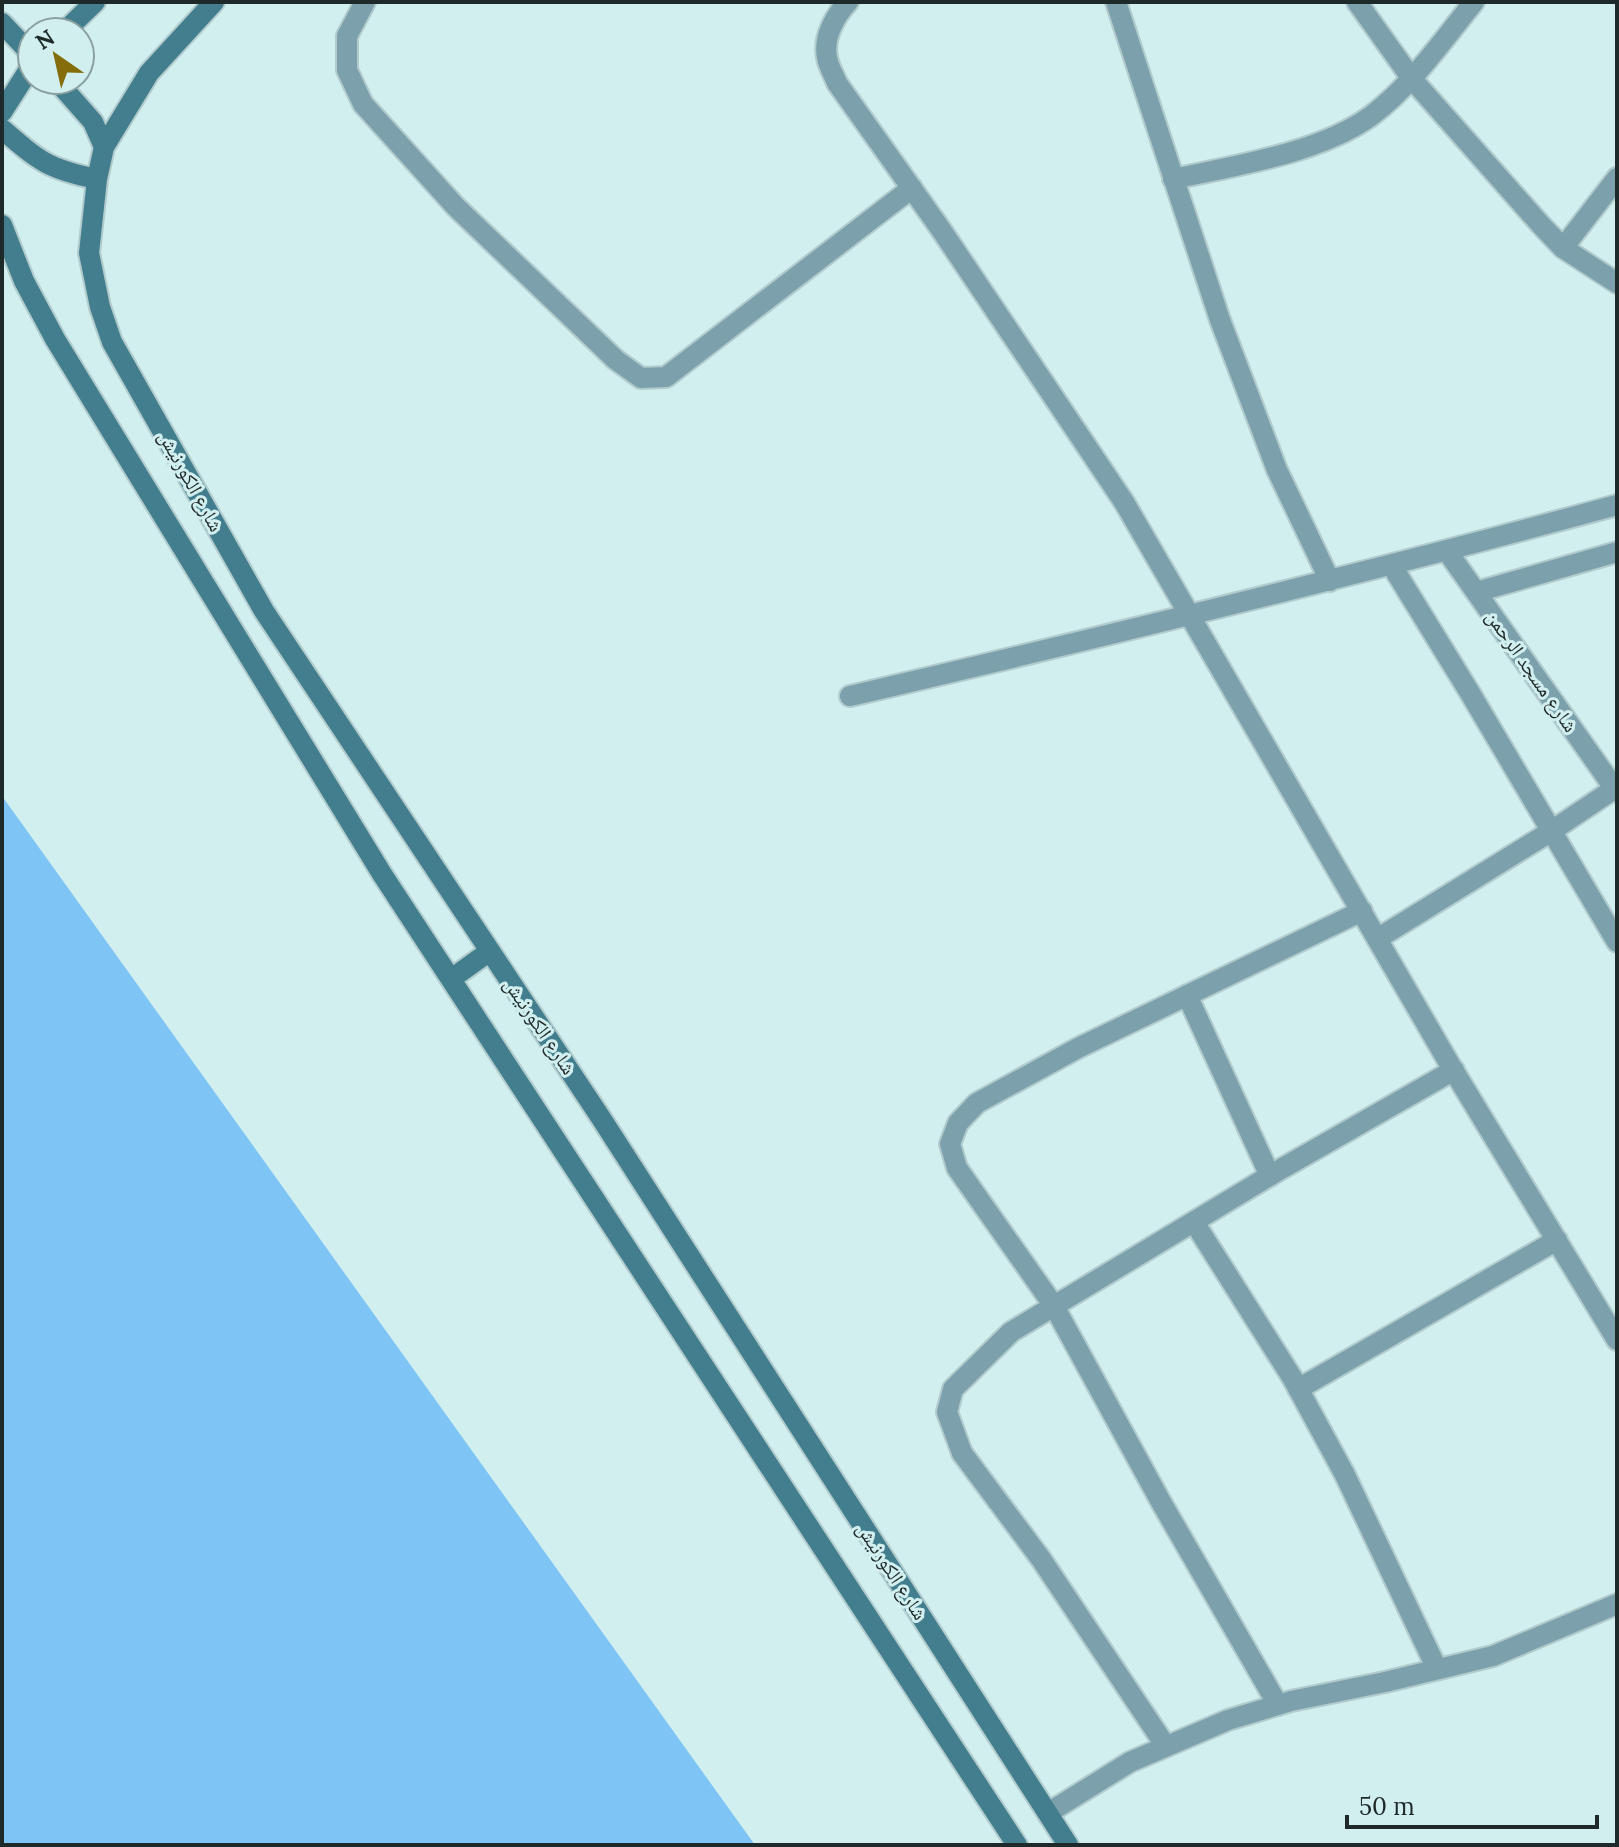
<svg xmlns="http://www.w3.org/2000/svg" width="1619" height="1847" font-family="Lora,'Noto Naskh Arabic',serif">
<rect width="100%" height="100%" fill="#d2eff0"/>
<path fill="#7ec4f4" d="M 2,796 L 755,1845 L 2,1845 Z"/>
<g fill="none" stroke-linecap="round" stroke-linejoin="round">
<g stroke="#b2cbcc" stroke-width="24">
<path id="street" d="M 365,2 L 347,36 L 347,70 L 363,104 L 456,207 L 616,360 L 641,378 L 666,377 L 912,188
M 848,2 C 835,16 823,37 827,57 C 828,66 834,75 837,83 L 942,231 L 1124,502 L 1449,1063 L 1617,1340
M 1116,2 L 1220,320 L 1277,470 L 1330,581
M 1357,2 L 1412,79 L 1541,225 L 1563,248 L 1617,283
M 1173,179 C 1234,166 1320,153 1371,116 C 1412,85 1442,41 1474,2
M 1563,248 L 1617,178
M 1447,551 L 1617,792
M 1392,566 L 1470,693 L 1617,942
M 1476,592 L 1617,552
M 850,696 C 1107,636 1363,574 1617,505
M 1377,939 L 1550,832 L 1617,787
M 1187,995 L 1270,1176
M 1194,1222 L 1293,1379 L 1345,1475 L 1437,1669
M 1298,1389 L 1557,1240
M 1278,1705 L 1161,1502 L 1054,1306 L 957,1168 L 950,1144 L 958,1123 L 977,1103 L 1078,1048 L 1362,911
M 1165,1745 L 1041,1559 L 962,1453 L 947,1412 L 953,1389 L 1011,1332 L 1281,1169 L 1454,1070
M 1048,1813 L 1130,1762 L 1228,1720 L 1291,1701 L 1385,1682 L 1493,1656 L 1617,1604"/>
</g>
<g stroke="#b2cbcc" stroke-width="24">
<path id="secondary" d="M 2,23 L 32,55
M 64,32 L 95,2
M 56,80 L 93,122 L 104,147 L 97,179 L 89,253 L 100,307 L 112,342 L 264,611 L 601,1118 L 1068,1845
M 2,112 L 32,65
M 2,129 C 39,161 48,169 97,179
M 104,147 L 149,73 L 214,2
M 2,225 L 24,281 L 55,339 L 382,874 L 1017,1845
M 451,979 L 490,951"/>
</g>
<use href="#street" stroke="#7ca1ac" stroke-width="20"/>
<use href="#secondary" stroke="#427e8e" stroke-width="20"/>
</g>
<g text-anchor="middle" stroke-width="6" stroke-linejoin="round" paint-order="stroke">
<g font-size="20" fill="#1e2929" stroke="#d2eff0">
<text transform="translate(191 481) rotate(61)" y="7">شارع الكورنيش</text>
<text transform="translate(1532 671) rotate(55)" y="7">شارع مسجد الرحمن</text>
<text transform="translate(540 1026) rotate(56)" y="7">شارع الكورنيش</text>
<text transform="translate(892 1571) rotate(57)" y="7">شارع الكورنيش</text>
</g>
</g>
<rect width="1619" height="1847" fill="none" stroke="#1e2929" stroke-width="8"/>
<g transform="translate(56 56) rotate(326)"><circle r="38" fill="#d2eff0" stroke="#8aa0a0" stroke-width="2"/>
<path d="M0-6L14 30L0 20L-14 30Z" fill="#866d0c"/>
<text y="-12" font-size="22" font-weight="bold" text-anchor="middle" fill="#1e2929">N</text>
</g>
<path d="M1347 1815v12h250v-12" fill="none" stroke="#1e2929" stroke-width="4"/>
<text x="1359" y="1815" font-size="24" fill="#1e2929" stroke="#d2eff0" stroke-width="6" paint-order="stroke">50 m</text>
</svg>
